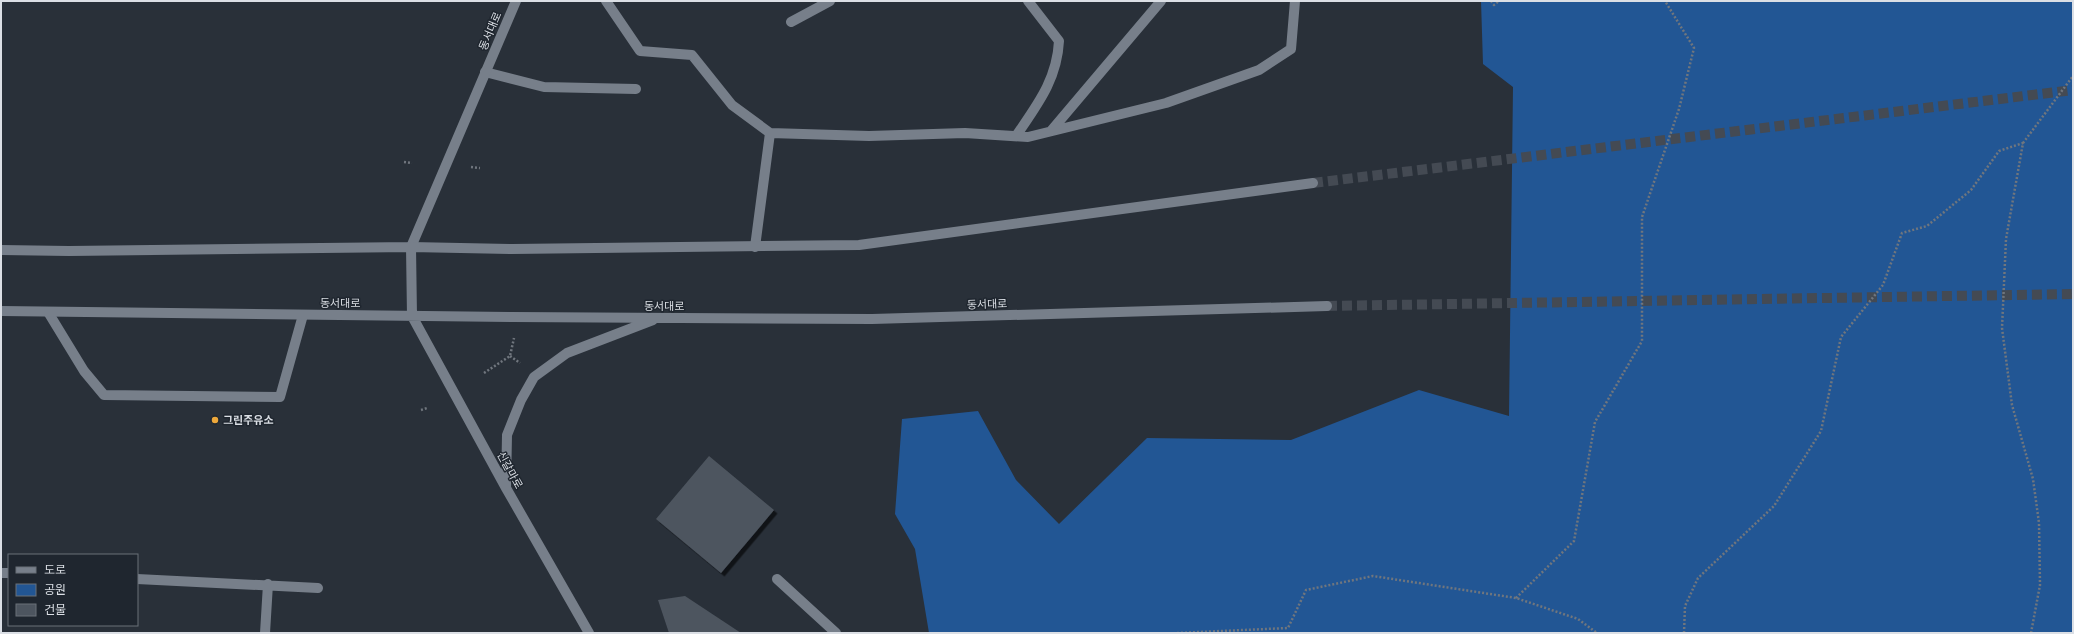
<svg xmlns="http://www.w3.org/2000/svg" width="2074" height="634" font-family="Commissioner,'Noto Sans KR',sans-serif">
<defs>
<filter id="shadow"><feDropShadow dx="3.5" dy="3.5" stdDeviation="0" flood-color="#0009"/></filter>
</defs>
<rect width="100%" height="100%" fill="#293039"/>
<path fill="#225694" d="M 1481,1 L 2073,1 L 2073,633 L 929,633 L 915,549 L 895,514 L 902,419 L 978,411 L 1016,480 L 1059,524 L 1147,438 L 1291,440 L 1419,390 L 1509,416 L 1513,87 L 1483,64 Z"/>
<path fill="#4d555f" filter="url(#shadow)" d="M 709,456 L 774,510 L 721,573 L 656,519 Z
M 685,596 L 741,633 L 669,633 L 658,600 Z"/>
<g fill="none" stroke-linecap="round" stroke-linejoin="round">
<path stroke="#444a53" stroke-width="10" stroke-dasharray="10 5" stroke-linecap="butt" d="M 1313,183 L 2073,90
M 1327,306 L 2073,294"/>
<path stroke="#70767e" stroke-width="2.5" stroke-dasharray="2 2" stroke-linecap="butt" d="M 1491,1 L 1494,5 L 1499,1
M 2023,143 L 2073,76
M 404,162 L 412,163
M 471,167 L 480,168
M 510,356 L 520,363
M 484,373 L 510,356 L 514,338
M 421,410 L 427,408
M 1516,598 L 1574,541 L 1595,422 L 1642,341 L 1642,217 L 1679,109 L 1694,48 L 1665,1
M 1177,633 L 1288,628 L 1306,590 L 1373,576 L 1516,598 L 1578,619 L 1597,633
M 1684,633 L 1685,606 L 1698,578 L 1774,506 L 1821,431 L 1841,337 L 1883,285 L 1902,233 L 1927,226 L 1971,190 L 1999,151 L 2023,143 L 2006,239 L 2002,328 L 2012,405 L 2033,479 L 2039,523 L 2040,585 L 2031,633"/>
<path stroke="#777f8a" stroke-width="10" d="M 606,1 L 640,51 L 692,55 L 732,105 L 770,133
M 791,22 L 830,1
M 485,72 L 544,87 L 636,89
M 1051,131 L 1161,1
M 1016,136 C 1037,105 1057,80 1059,41 L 1028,1
M 755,247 L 770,133 L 869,136 L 965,133 L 1028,137 L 1166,103 L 1259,70 L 1291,49 L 1295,1
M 48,312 L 84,371 L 104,395 L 280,397 L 303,315
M 1,573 L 9,573
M 137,579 L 318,588
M 777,579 L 836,633
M 265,633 L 268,584"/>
<path stroke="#777f8a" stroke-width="10" d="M 411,247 L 516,1"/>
<path stroke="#777f8a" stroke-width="10" d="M 411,247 L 412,316 L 506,488 L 589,633
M 1,250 L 69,251 L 411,247 L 512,249 L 859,245 L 1313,183
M 1,311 L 513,317 L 872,319 L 1327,306
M 506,488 L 507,435 L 521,400 L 534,377 L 567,353 L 653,320"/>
</g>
<circle fill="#eda83b" stroke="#1f262f" stroke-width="1.5" cx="215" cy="420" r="4"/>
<g text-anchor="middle" stroke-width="3" stroke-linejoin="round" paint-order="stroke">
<g font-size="11" fill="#dbdfe5" stroke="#1f262f">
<text transform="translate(490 31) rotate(-67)" y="4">동서대로</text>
<text x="340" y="307">동서대로</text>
<text transform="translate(987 304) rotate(-2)" y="4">동서대로</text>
<text x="664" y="310">동서대로</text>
<text transform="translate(510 470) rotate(61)" y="4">신갈마로</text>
</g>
<g font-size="11" font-weight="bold" fill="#dbdfe5" stroke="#1f262f" text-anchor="start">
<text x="223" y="424">그린주유소</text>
</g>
</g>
<rect width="2074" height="634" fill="none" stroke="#dbdfe5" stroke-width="4"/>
<rect x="8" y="554" width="130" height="72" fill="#1f262f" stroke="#6a7078"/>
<rect x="16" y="567" width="20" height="6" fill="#777f8a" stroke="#6a7078"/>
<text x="44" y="574" font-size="12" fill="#dbdfe5">도로</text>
<rect x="16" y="584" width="20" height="12" fill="#225694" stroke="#6a7078"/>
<text x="44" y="594" font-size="12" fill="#dbdfe5">공원</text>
<rect x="16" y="604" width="20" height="12" fill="#4d555f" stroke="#6a7078"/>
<text x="44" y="614" font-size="12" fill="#dbdfe5">건물</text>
</svg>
